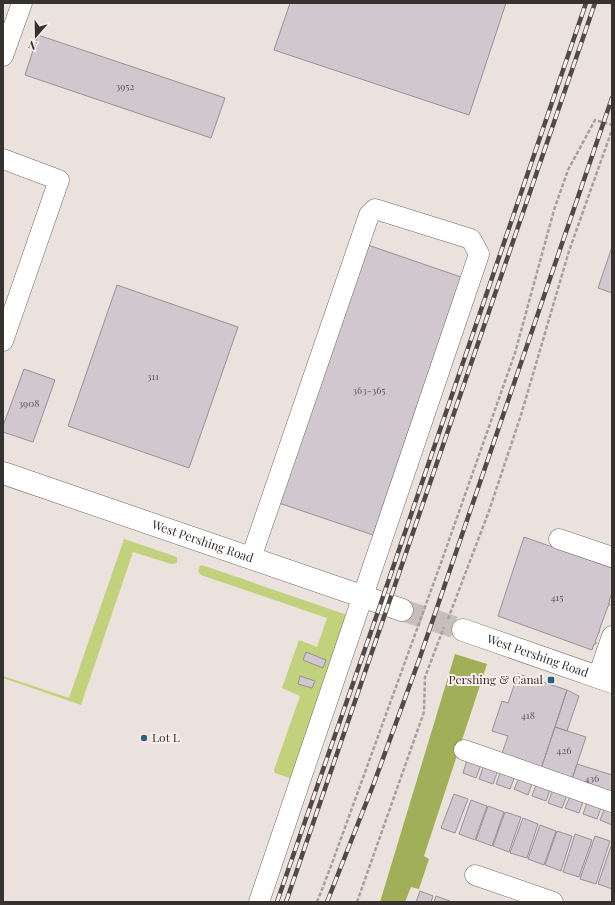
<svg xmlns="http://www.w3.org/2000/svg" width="615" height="905" font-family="'Playfair Display',serif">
<rect width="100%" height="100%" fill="#ece2dd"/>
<path fill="#c2d17c" d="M 124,539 L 177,557 L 177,563 L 171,564 L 133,552 L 81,705 L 3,678 L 3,676 L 69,698 Z
M 202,565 L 350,616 L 292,779 L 275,773 L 274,770 L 300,696 L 282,688 L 299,640 L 317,647 L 327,618 L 201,575 L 198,571 L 200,566 Z"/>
<path fill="#a0af58" d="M 455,654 L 487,664 L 424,856 L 429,859 L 419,889 L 411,887 L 405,902 L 380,902 Z"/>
<path fill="#d0c7cf" stroke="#989197" d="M 290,3 L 506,3 L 469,115 L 274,50 Z
M 38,35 L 225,98 L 211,138 L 25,75 Z
M 365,244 L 461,277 L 373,535 L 276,502 Z
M 612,247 L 612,293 L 598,288 Z
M 117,285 L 238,327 L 189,468 L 68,426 Z
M 24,369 L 55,380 L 33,442 L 3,432 L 3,426 Z
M 524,537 L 612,568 L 612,593 L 609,601 L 610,601 L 608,604 L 610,604 L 609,606 L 608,606 L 599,631 L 600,632 L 599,632 L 595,642 L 596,642 L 596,644 L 594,644 L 592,650 L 498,616 Z
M 306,652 L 326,660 L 323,668 L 303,660 Z
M 518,674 L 567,690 L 540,772 L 500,759 L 508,736 L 492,731 L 502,701 L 508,703 Z
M 300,676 L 315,681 L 312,688 L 298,684 Z
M 567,690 L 579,696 L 567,731 L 555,727 Z
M 555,727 L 586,737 L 571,782 L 540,772 Z
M 467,760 L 481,765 L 476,778 L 463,773 Z
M 577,764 L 612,775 L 612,792 L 571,782 Z
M 484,765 L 498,770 L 493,784 L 479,779 Z
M 501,770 L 515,776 L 510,789 L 496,784 Z
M 520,776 L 533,781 L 528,795 L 514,789 Z
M 537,782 L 551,787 L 546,801 L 532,796 Z
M 553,789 L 567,795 L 562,808 L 548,803 Z
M 454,794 L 468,799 L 455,833 L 441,828 Z
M 571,794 L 584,799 L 579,813 L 565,808 Z
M 471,800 L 487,806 L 475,840 L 459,834 Z
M 588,800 L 602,805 L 597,819 L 583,814 Z
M 488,806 L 504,812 L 492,846 L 476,840 Z
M 605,807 L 612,809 L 612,825 L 600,820 Z
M 505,812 L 521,817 L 509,852 L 493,846 Z
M 523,818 L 538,824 L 527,858 L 510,853 Z
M 540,825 L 556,831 L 544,865 L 528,859 Z
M 557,831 L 572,836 L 561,871 L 545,865 Z
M 575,834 L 592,840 L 579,877 L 563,872 Z
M 595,836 L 610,841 L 596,884 L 580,879 Z
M 611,846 L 612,847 L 612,889 L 598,884 Z
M 420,891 L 433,896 L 431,902 L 416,902 Z
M 436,896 L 450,901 L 449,902 L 434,902 Z"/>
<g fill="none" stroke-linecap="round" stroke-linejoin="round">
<path stroke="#c8bfba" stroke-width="22" stroke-dasharray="22 11" stroke-linecap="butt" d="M 402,610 L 463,630"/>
<g stroke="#726964" stroke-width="21">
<path id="minor" d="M 3,56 L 22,3
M 3,159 L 59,180 L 3,341
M 559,539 L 612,557
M 251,558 L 369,215 L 375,209 L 471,239 L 479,254 L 259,902
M 598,677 L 612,636
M 464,750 L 612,802
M 475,875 L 553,902"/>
</g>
<g stroke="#726964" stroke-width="23">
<g id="major">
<path id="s1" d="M 3,473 L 402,610"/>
<path id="s2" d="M 463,630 L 612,682"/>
</g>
</g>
<path stroke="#a79f9b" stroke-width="2.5" stroke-dasharray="4 2" stroke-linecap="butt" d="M 448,619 L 489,511 L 521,415 L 569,251 L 612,130
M 317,902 L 331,866 L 442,560 L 515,353 L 554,210 L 568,170 L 595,120 L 612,125
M 357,902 L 424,712 L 425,677 L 444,627"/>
<use href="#minor" stroke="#fff" stroke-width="20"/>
<use href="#major" stroke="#fff" stroke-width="22"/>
<g stroke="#504b49" stroke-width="4.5">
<path id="rail" d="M 277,902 L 373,626 L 586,3
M 286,902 L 595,3
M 327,902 L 374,783 L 419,660 L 612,98"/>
</g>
<use href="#rail" stroke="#faefea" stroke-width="3" stroke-dasharray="9" stroke-linecap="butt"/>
</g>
<g fill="#2c607c" stroke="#faefea" stroke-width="1.5">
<rect x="547" y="676" width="8" height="8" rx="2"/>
<circle cx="144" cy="738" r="4"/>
</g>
<g text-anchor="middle" stroke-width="4" stroke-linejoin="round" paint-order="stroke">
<g font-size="10" fill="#5c5758">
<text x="125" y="90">3952</text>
<text x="153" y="380">311</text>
<text x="369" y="394">363-365</text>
<text x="29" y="407">3908</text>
<text x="557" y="601">415</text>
<text x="528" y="719">418</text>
<text x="564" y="754">426</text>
<text x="592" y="782">436</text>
</g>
<g font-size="12" fill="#363230" stroke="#faefea">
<text dy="4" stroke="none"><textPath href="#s1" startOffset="211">West Pershing Road</textPath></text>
<text dy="4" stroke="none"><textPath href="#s2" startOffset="79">West Pershing Road</textPath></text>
</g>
<g font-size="12" fill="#363230" stroke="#faefea" text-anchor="end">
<text x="543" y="684">Pershing &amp; Canal</text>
<text x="152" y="742" text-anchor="start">Lot L</text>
</g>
</g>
<rect width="615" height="905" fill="none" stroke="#363230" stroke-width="8"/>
<g transform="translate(36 36) rotate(200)" stroke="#faefea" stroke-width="3" paint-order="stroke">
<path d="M0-3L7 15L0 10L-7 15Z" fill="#363230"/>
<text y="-6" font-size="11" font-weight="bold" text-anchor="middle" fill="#363230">N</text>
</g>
</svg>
